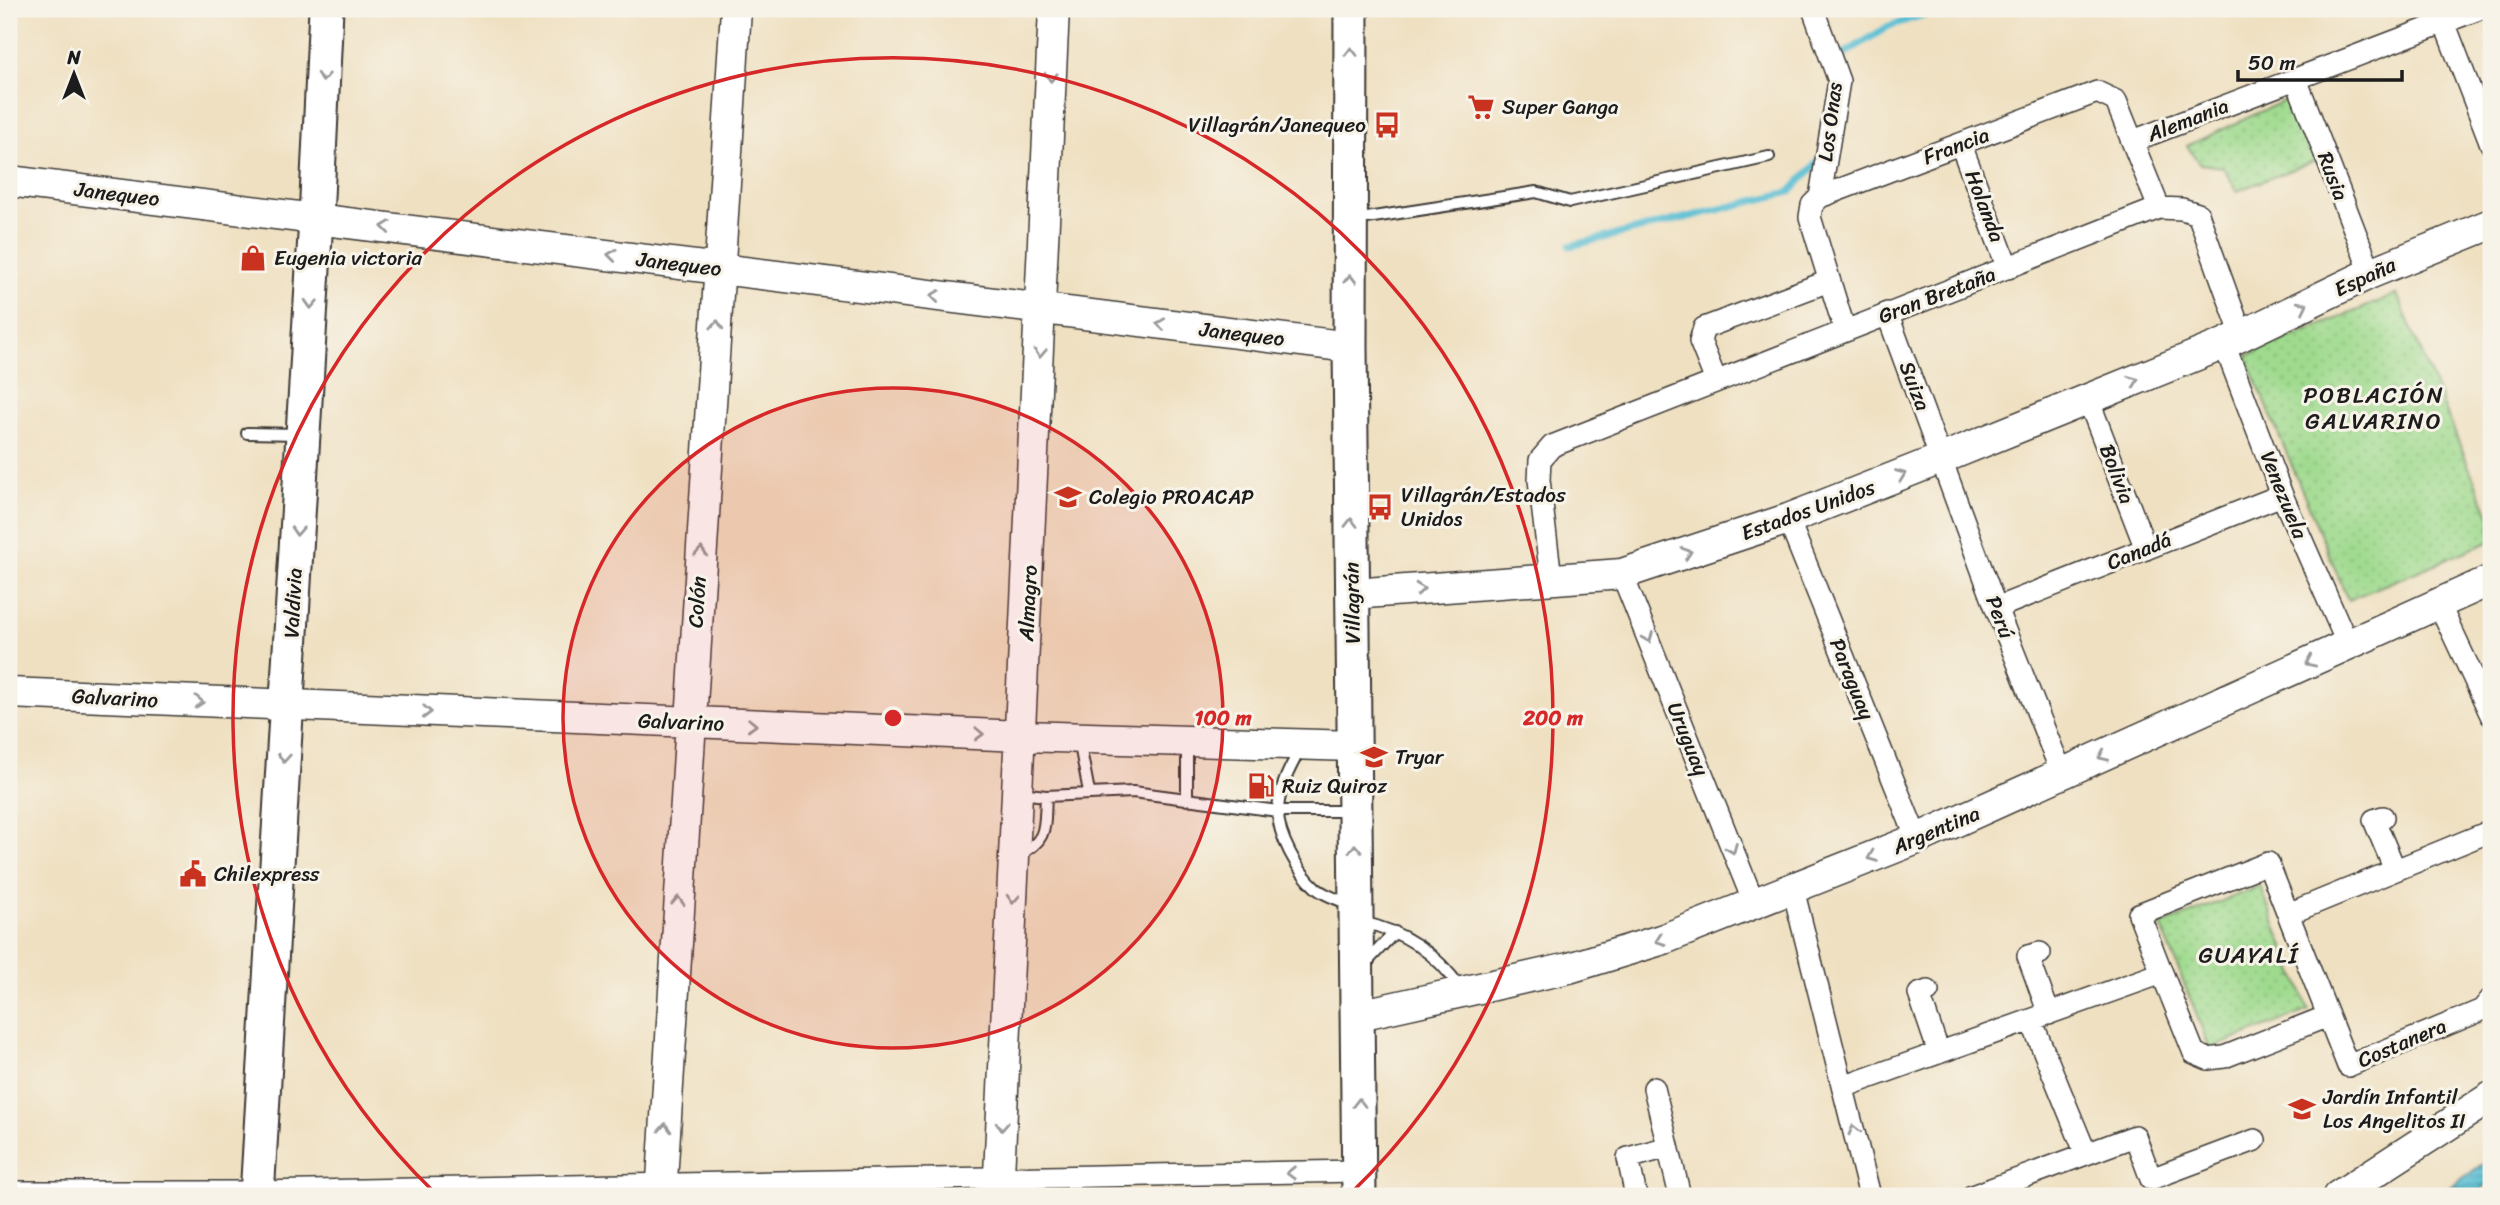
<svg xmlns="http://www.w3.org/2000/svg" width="2500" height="1205" font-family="Sriracha,sans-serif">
<defs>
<pattern id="park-dots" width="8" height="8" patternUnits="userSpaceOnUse" patternTransform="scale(1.75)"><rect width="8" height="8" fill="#9fda8e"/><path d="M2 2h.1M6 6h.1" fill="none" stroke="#88ba7a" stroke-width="1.8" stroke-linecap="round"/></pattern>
<pattern id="water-rules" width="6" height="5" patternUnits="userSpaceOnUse" patternTransform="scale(1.75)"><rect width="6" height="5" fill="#56bdd3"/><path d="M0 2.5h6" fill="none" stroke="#4699aa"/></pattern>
</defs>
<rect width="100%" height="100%" fill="#f7f3e8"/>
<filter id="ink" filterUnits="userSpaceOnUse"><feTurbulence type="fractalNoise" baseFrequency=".0143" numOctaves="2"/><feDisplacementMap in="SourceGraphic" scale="14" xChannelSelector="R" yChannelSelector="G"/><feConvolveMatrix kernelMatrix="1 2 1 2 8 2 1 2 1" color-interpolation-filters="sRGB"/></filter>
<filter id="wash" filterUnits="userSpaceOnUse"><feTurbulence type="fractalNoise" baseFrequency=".00686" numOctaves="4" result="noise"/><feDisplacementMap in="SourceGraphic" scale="28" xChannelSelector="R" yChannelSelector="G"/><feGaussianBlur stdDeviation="1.57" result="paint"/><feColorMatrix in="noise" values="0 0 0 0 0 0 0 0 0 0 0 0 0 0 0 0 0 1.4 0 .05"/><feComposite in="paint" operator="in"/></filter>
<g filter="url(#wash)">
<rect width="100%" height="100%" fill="#efe0c1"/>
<path fill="url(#park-dots)" stroke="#5e7b55" stroke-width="2" d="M 2294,96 L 2322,158 L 2237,191 L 2223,167 L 2200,164 L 2187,146 Z
M 2397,294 L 2491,520 L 2491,541 L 2348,600 L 2246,356 Z
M 2260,886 L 2309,1010 L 2210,1049 L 2161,925 Z"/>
<path fill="url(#water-rules)" stroke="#396c78" stroke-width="2" d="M 2491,1158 L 2491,1183 L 2473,1196 L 2438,1196 Z"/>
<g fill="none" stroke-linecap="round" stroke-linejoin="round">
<path stroke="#56bdd3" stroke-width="7" d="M 1840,66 L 1844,54 L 1889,26 L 1942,9
M 1570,246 L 1790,192 L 1819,161"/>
</g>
</g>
<g filter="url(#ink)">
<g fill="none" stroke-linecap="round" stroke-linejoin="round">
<g stroke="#3c3935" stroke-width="14">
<path id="lane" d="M 1354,220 L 1536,192 L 1570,202 L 1769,157
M 247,433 L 301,434
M 1079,740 L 1089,792
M 1301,748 C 1290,767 1279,788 1278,810 C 1277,835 1298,872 1316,888 C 1325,896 1341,900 1351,905
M 1046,796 L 1133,792 L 1278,811 L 1350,811
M 1187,800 L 1187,743
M 1018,855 C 1049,840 1044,827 1046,796 L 1020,793
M 1361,922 C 1404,931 1437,953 1461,989
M 1364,965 L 1395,932"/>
</g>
<g stroke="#3c3935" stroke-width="24">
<path id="street" d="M 1813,9 L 1839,81 L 1820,197
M 2444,22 L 2491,144
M 2296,79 L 2371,273
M 2133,141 L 2479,9
M 1961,145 L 2008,268
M 1887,313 L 1996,608 L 2062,774
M 1845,331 L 1810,217 L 1812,205 L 1820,197 L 2097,92 L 2116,101 L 2159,208
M 2224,344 L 2282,495 L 2348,645
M 1716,381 L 1700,341 L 1704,328 L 1829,281
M 2088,399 L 2146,549
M 1788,519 L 1917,839
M 1622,574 L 1754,903
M 1551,578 L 1539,480 L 1540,460 L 1552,446 L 2159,208 L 2182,209 L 2198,214 L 2242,336
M 2439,604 L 2491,715
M 1996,608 L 2282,495
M 2383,817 L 2374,820 L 2395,870
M 1793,889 L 1870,1196
M 2288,914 L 2348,1066 L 2482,1010 L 2491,999
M 2040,953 L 2028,956 L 2049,1014
M 2162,973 L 2194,1053 L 2208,1059 L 2224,1057 L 2328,1016
M 1928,991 L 1919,994 L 1939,1053
M 2031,1020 L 2086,1154
M 1843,1087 L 2162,973 L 2139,914 L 2268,863 L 2288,914 L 2491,831
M 1654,1088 L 1680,1196
M 9,1192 L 257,1192 L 1359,1171
M 1636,1196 L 1628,1158 L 1668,1147
M 1972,1196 L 2135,1136 L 2151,1179 L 2255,1140"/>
</g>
<g stroke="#3c3935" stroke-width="33">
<path id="secondary" d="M 9,181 L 1350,347
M 1352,594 L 1622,574 L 1788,519 L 1943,458 L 2224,344 L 2371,273 L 2491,224
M 9,693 L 1022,736 L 1354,746
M 1359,1015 L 1569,968 L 1664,939 L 1917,839 L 2491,580
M 661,1196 L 736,9
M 998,1196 L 1054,9
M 2338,1196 L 2491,1097"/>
</g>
<g stroke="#3c3935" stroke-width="37">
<path id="primary" d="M 1351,9 L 1350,347 L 1359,1196
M 257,1196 L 316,219 L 326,9"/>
</g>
<use href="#lane" stroke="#fff" stroke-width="10"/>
<use href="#street" stroke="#fff" stroke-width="21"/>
<use href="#secondary" stroke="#fff" stroke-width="30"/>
<use href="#primary" stroke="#fff" stroke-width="33"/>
</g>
<defs><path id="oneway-chevron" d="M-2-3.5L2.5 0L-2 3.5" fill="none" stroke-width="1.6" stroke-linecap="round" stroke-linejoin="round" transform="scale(1.75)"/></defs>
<g stroke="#999">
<use href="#oneway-chevron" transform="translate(1351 52) rotate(-90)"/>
<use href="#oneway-chevron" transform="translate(323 77) rotate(93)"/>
<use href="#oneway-chevron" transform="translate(1051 77) rotate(92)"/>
<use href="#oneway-chevron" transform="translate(386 227) rotate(-173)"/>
<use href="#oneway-chevron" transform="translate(612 255) rotate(-173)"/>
<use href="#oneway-chevron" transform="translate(1350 279) rotate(-89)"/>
<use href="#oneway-chevron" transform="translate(935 296) rotate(-173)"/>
<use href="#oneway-chevron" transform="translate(311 304) rotate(93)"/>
<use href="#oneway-chevron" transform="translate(2303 306) rotate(-26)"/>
<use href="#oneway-chevron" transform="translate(1161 324) rotate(-173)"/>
<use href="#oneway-chevron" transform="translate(717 325) rotate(-86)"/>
<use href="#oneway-chevron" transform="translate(1040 353) rotate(93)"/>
<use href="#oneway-chevron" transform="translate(2134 381) rotate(-22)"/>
<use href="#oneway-chevron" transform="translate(1901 475) rotate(-21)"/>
<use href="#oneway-chevron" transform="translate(1351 523) rotate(-90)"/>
<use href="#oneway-chevron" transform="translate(297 531) rotate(93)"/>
<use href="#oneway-chevron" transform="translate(701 552) rotate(-86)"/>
<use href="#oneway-chevron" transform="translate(1687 553) rotate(-18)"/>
<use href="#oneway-chevron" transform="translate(1420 589) rotate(-5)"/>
<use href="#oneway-chevron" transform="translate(1648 638) rotate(68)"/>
<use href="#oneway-chevron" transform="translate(2310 662) rotate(156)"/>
<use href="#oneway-chevron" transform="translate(199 702) rotate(3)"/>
<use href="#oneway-chevron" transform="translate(427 712) rotate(2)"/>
<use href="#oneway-chevron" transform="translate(752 725) rotate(2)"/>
<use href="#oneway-chevron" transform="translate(979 734) rotate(2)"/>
<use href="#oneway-chevron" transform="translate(2103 756) rotate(156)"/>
<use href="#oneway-chevron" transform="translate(284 758) rotate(94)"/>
<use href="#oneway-chevron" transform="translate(1355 849) rotate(-91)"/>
<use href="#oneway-chevron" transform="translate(1732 849) rotate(68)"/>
<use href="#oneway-chevron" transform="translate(1872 857) rotate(158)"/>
<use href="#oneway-chevron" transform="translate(1013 899) rotate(93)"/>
<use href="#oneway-chevron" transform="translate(678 901) rotate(-87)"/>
<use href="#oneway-chevron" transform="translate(1660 940) rotate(161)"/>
<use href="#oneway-chevron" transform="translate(1359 1103) rotate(-90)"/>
<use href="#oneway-chevron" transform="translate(1002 1126) rotate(93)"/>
<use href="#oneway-chevron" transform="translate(665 1128) rotate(-87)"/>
<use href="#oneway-chevron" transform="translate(1854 1130) rotate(-104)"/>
<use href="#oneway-chevron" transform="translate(1291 1173) rotate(179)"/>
</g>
</g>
<circle cx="893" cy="718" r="330" fill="#d62828" fill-opacity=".12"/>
<g fill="none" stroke="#d62828" stroke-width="3.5">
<circle cx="893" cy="718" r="330"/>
<path d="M435 1193A660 660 0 1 1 1351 1193"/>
</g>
<defs>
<g id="supermarket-bare" transform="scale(2.1)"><path d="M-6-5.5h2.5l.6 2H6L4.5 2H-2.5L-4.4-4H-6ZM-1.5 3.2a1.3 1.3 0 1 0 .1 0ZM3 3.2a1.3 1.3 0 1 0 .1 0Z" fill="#c8321e" stroke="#f7f3e8" stroke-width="2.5" paint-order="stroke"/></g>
<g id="bus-bare" transform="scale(2.1)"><path d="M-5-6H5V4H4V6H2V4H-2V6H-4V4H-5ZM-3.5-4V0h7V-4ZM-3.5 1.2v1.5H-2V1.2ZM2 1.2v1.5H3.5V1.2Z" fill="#c8321e" stroke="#f7f3e8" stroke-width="2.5" paint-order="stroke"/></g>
<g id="shop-bare" transform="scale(2.1)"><path d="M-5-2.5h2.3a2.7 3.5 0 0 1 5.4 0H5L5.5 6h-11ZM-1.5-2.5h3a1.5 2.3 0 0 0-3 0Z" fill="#c8321e" stroke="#f7f3e8" stroke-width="2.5" paint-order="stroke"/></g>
<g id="school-bare" transform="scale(2.1)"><path d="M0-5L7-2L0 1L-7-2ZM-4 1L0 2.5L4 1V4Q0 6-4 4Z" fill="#c8321e" stroke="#f7f3e8" stroke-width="2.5" paint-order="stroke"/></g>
<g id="fuel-bare" transform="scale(2.1)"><path d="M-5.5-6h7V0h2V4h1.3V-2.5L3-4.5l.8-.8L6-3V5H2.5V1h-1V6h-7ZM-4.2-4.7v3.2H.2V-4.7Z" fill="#c8321e" stroke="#f7f3e8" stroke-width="2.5" paint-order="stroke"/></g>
<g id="civic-bare" transform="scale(2.1)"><path d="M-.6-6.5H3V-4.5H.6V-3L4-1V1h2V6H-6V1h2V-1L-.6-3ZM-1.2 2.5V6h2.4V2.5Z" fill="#c8321e" stroke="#f7f3e8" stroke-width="2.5" paint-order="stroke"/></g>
</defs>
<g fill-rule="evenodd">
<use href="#supermarket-bare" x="1481" y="107"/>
<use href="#bus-bare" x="1387" y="125"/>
<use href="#shop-bare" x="253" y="258"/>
<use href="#school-bare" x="1068" y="497"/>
<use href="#bus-bare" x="1380" y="507"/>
<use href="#school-bare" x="1374" y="757"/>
<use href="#fuel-bare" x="1261" y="786"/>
<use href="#civic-bare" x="193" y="874"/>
<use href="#school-bare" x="2302" y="1109"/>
</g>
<g text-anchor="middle" stroke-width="6" stroke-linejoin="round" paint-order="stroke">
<g font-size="21" fill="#1c1c1c" stroke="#f7f3e8" text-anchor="start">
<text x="1502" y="114">Super Ganga</text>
<text x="1366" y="132" text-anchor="end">Villagrán/Janequeo</text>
<text x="274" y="265">Eugenia victoria</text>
<text x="1401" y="502">Villagrán/Estados<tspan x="1401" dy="24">Unidos</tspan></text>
<text x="1089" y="504">Colegio PROACAP</text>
<text x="1395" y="764">Tryar</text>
<text x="1282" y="793">Ruiz Quiroz</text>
<text x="214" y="881">Chilexpress</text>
<text x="2323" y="1104">Jardín Infantil<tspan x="2323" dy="24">Los Angelitos II</tspan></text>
</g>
<g font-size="21" fill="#1c1c1c" stroke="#f7f3e8">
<text transform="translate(2188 120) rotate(-21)" y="7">Alemania</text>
<text transform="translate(1830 122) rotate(-83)" y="7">Los Onas</text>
<text transform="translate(1956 146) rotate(-21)" y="7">Francia</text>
<text transform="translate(2333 176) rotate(69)" y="7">Rusia</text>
<text transform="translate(117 194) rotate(7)" y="7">Janequeo</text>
<text transform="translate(1985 206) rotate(69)" y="7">Holanda</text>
<text transform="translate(679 264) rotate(7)" y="7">Janequeo</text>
<text transform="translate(2365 277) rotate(-25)" y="7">España</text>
<text transform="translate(1937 295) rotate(-21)" y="7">Gran Bretaña</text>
<text transform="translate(1242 334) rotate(7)" y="7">Janequeo</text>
<text transform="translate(1915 386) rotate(69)" y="7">Suiza</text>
<text transform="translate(2117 474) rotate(69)" y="7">Bolivia</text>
<text transform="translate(2284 495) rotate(68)" y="7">Venezuela</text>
<text transform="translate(1808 510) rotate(-20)" y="7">Estados Unidos</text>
<text transform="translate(2139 551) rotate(-22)" y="7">Canadá</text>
<text transform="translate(697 602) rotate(-86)" y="7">Colón</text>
<text transform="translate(293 603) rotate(-87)" y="7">Valdivia</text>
<text transform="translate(1028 603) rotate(-87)" y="7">Almagro</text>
<text transform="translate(1352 603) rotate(-91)" y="7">Villagrán</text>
<text transform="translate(2000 617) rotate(69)" y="7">Perú</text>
<text transform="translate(1852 679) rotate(68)" y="7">Paraguay</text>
<text transform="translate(115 698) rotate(3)" y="7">Galvarino</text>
<text transform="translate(681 722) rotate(2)" y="7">Galvarino</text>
<text transform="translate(1688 739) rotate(68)" y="7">Uruguay</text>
<text transform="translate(1936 830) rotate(-23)" y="7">Argentina</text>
<text transform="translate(2402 1043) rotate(-23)" y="7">Costanera</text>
</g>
<g font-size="23" letter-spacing="2" fill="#1c1c1c" stroke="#f7f3e8">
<text x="2374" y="403">POBLACIÓN<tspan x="2374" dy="26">GALVARINO</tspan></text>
<text x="2249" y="963">GUAYALÍ</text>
</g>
</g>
<circle cx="893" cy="718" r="10" fill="#d62828" stroke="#f7f3e8" stroke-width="3.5"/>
<g font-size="21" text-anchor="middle" font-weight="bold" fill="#d62828" stroke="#f7f3e8" stroke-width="6" stroke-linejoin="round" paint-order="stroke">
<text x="1223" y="725">100 m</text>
<text x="1553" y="725">200 m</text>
</g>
<rect width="2500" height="1205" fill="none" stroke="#f7f3e8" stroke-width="35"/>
<g transform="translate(74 74)" stroke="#f7f3e8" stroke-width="5" paint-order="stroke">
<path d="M0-5L12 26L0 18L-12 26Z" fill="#1c1c1c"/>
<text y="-10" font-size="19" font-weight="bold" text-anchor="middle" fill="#1c1c1c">N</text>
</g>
<path d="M2238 70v10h164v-10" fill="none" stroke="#1c1c1c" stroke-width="3.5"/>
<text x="2248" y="70" font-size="21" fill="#1c1c1c" stroke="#f7f3e8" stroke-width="5" paint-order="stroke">50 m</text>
</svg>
